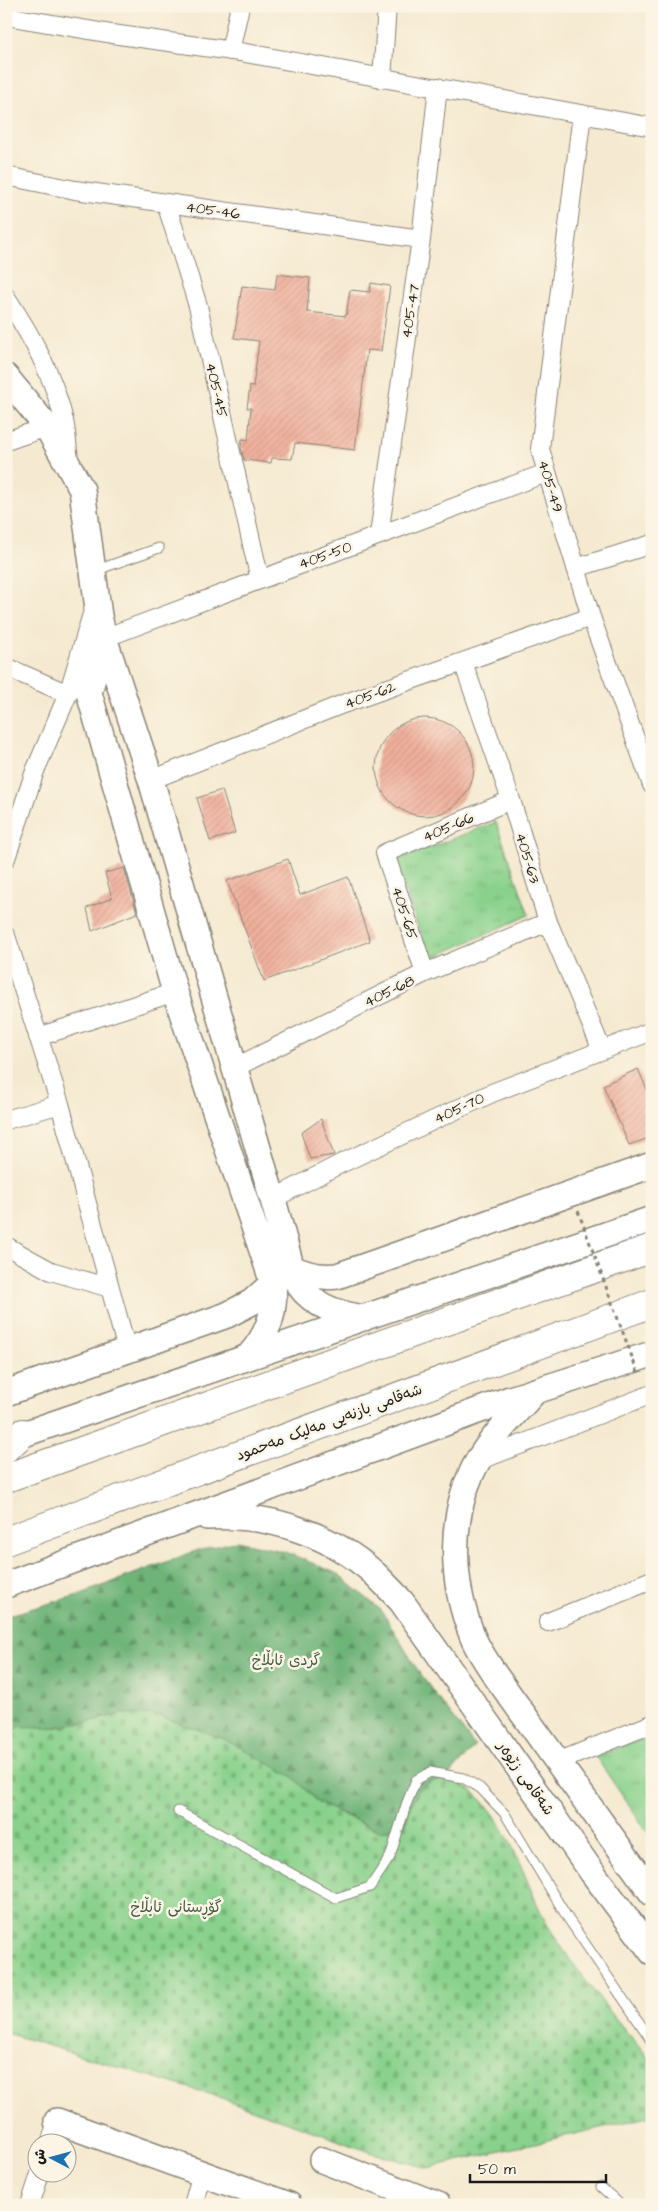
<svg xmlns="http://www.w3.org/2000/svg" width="658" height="2211" font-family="'Architects Daughter','Playpen Sans Arabic',sans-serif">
<defs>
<pattern id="forest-firs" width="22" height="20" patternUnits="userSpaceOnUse" patternTransform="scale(1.25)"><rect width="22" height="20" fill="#6eb378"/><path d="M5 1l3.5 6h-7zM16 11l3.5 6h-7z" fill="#5a9162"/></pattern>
<pattern id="cemetery-stones" width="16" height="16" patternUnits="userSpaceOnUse" patternTransform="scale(1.25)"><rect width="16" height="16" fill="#89d18c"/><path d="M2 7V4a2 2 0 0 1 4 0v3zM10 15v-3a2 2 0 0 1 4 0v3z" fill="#76b378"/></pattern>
<pattern id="park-tufts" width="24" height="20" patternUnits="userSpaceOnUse" patternTransform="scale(1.25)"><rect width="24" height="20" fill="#89d18c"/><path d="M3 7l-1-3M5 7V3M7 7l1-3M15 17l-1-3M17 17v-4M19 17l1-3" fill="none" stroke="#76b378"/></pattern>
<pattern id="building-hatch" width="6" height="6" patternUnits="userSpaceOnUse" patternTransform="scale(1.25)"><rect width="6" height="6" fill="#f0b09d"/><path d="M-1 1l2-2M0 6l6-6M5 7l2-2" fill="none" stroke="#cd9787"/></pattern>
</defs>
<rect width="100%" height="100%" fill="#fcf5e5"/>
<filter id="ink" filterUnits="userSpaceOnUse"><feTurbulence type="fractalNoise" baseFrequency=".02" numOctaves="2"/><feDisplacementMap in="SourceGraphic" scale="10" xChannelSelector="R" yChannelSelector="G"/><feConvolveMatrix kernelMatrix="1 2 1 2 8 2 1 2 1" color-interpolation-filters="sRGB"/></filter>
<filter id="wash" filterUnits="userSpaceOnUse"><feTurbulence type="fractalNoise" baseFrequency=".0096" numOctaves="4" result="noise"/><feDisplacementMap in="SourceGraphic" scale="20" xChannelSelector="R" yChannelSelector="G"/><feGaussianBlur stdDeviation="1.12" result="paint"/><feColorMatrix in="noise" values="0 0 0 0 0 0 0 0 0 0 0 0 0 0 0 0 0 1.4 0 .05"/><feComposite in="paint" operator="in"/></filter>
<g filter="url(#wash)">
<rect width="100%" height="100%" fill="#f5ead1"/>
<path fill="url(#forest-firs)" stroke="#45684a" d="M 238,1541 L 286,1552 L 338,1574 L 382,1611 L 420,1674 L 475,1746 L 445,1780 L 428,1782 L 405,1828 L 381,1831 L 318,1803 L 295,1779 L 117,1715 L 88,1722 L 6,1735 L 6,1616 L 78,1595 L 198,1550 Z"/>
<path fill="url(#cemetery-stones)" stroke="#527654" d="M 121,1714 L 157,1715 L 224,1739 L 293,1777 L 318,1803 L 379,1831 L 405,1828 C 410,1807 416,1778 443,1780 C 501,1784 523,1882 547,1924 C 568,1959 595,1993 621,2025 C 629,2035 646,2052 651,2063 C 654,2071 652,2106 652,2116 L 427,2168 L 373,2153 L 213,2095 L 6,2033 L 6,1734 L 21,1726 L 52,1728 L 88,1722 Z"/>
<path fill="url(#park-tufts)" stroke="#527654" d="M 496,822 L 529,915 L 430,959 L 394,861 Z
M 649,1737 L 652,1745 L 652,1839 L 595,1756 Z"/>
<g id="blocks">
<path fill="url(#building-hatch)" d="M 277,274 L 310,278 L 307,312 L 346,316 L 350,290 L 370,292 L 371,283 L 390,286 L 381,351 L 367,350 L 355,450 L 295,443 L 292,459 L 272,458 L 271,463 L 244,460 L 241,448 L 242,439 L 248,440 L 251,408 L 247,408 L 250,386 L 253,387 L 259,341 L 234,338 L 242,286 L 275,290 Z
M376 767a49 49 0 1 1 98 0a49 49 0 1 1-98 0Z
M 222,790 L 235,833 L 210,841 L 197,798 Z
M 288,859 L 300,895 L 348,877 L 370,941 L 264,981 L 227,881 Z
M 124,868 L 137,913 L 92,931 L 87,908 L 112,898 L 105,873 Z
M 638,1069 L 652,1101 L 652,1137 L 629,1145 L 603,1085 Z
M 321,1119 L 334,1155 L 310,1159 L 301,1133 Z"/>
</g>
</g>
<g filter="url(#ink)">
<use href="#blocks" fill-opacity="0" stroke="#888376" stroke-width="1"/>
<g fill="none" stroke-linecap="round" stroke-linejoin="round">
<g stroke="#888376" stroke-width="11">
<path id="lane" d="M 94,571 L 159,548
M 178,1811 L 336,1898 L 370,1887 L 390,1857 L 406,1805 L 416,1780 L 430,1772 L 463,1778 L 480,1788 L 505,1814 L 567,1917 L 652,2041
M 601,2187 L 621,2205"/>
</g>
<g stroke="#888376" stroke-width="20">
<path id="street" d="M 6,16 L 112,34 L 240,52 L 652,127
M 230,51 L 240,6
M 382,79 L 387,6
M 582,114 L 540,449 L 591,617 L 652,785
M 6,176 L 75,190 L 421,239
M 166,203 L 198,306 L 260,580
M 6,297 C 31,335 54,376 64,421 C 67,434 67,447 69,459
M 6,441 L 47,427
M 379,535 L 421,239 L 438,87
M 576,568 L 652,544
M 104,638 L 546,473
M 463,662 L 511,800 L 548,922 L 602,1050
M 6,667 L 68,694
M 151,780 L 343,704 L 591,617
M 6,858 L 35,771 L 68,694 L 95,604
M 6,936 L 60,1104 L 6,1120
M 425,973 L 385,853 L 511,800
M 38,1037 L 175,992
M 234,1068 L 425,973 L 548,922
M 60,1104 L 127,1350
M 273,1199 L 338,1165 L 492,1093 L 652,1031
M 6,1246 L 51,1271 L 110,1288
M 478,1461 L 652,1394
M 548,1622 L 652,1580
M 557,1762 L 652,1724
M 50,2144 L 57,2121
M 30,2205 L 40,2174
M 193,2205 L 202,2173"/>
</g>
<g stroke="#888376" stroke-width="28">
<path id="secondary" d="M 6,377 L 47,427 L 82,490 L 99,616 L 104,638 L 151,780 L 275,1207 L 294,1277 C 308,1304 335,1314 364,1318
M 104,638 L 89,693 L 175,992 L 273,1283 C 276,1313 268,1335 248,1357
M 290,1267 C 306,1275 320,1278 337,1276 L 652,1165
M 535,1391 C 516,1413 494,1434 479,1459 C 448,1511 450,1580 472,1635 C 477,1649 487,1662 495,1675 L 652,1893
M 6,1393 L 227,1315 L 252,1302 L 273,1283
M 6,1440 L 652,1219
M 207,1517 C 266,1513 330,1533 375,1574 C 384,1583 393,1592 402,1602 L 592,1872 L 652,1952
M 6,1585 L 510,1399 L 652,1354
M 57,2121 L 289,2205
M 322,2160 L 438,2205"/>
</g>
<g stroke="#888376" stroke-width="30">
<path id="highway" d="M 6,1448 L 23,1433
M 6,1478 L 652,1248
M 6,1541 L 652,1303"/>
</g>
<use href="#lane" stroke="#fff" stroke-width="9"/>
<use href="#street" stroke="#fff" stroke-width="18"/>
<use href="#secondary" stroke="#fff" stroke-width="25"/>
<use href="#highway" stroke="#fff" stroke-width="28"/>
<path stroke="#888376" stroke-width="3" stroke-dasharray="4 4" stroke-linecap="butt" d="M 578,1211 L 639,1376"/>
</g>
</g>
<g text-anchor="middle" stroke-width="5" stroke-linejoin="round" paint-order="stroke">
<g font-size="15" fill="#1c1c1c" stroke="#fcf5e5">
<text transform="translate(213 210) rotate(8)" y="5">405-46</text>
<text transform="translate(410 311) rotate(-81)" y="5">405-47</text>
<text transform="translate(217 390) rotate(77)" y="5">405-45</text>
<text transform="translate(551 486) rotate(73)" y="5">405-49</text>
<text transform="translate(325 555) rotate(-20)" y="5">405-50</text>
<text transform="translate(370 695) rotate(-20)" y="5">405-62</text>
<text transform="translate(448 827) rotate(-23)" y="5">405-66</text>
<text transform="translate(528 858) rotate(73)" y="5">405-63</text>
<text transform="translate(405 913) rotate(72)" y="5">405-65</text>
<text transform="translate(389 991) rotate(-26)" y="5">405-68</text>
<text transform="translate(459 1108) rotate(-25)" y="5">405-70</text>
<text transform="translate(329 1422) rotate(-20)" y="5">شەقامی بازنەیی مەلیک مەحمود</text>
<text transform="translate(526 1778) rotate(55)" y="5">شەقامی زێوەر</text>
</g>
<g font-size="15" fill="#425b43" stroke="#fcf5e5">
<text x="286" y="1665">گردی ئابڵاخ</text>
<text x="176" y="1912">گۆڕستانی ئابڵاخ</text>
</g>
</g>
<rect width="658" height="2211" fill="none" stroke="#fcf5e5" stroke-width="25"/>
<g transform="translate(52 2158) rotate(276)"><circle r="24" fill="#fcf5e5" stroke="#a29e95"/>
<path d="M0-4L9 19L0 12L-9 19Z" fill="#1f6fb2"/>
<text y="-8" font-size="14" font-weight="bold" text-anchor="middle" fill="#1c1c1c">ش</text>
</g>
<path d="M470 2174v8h136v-8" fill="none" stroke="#1c1c1c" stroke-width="2.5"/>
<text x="478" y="2174" font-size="15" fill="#1c1c1c" stroke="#fcf5e5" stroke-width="4" paint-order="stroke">50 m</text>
</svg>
